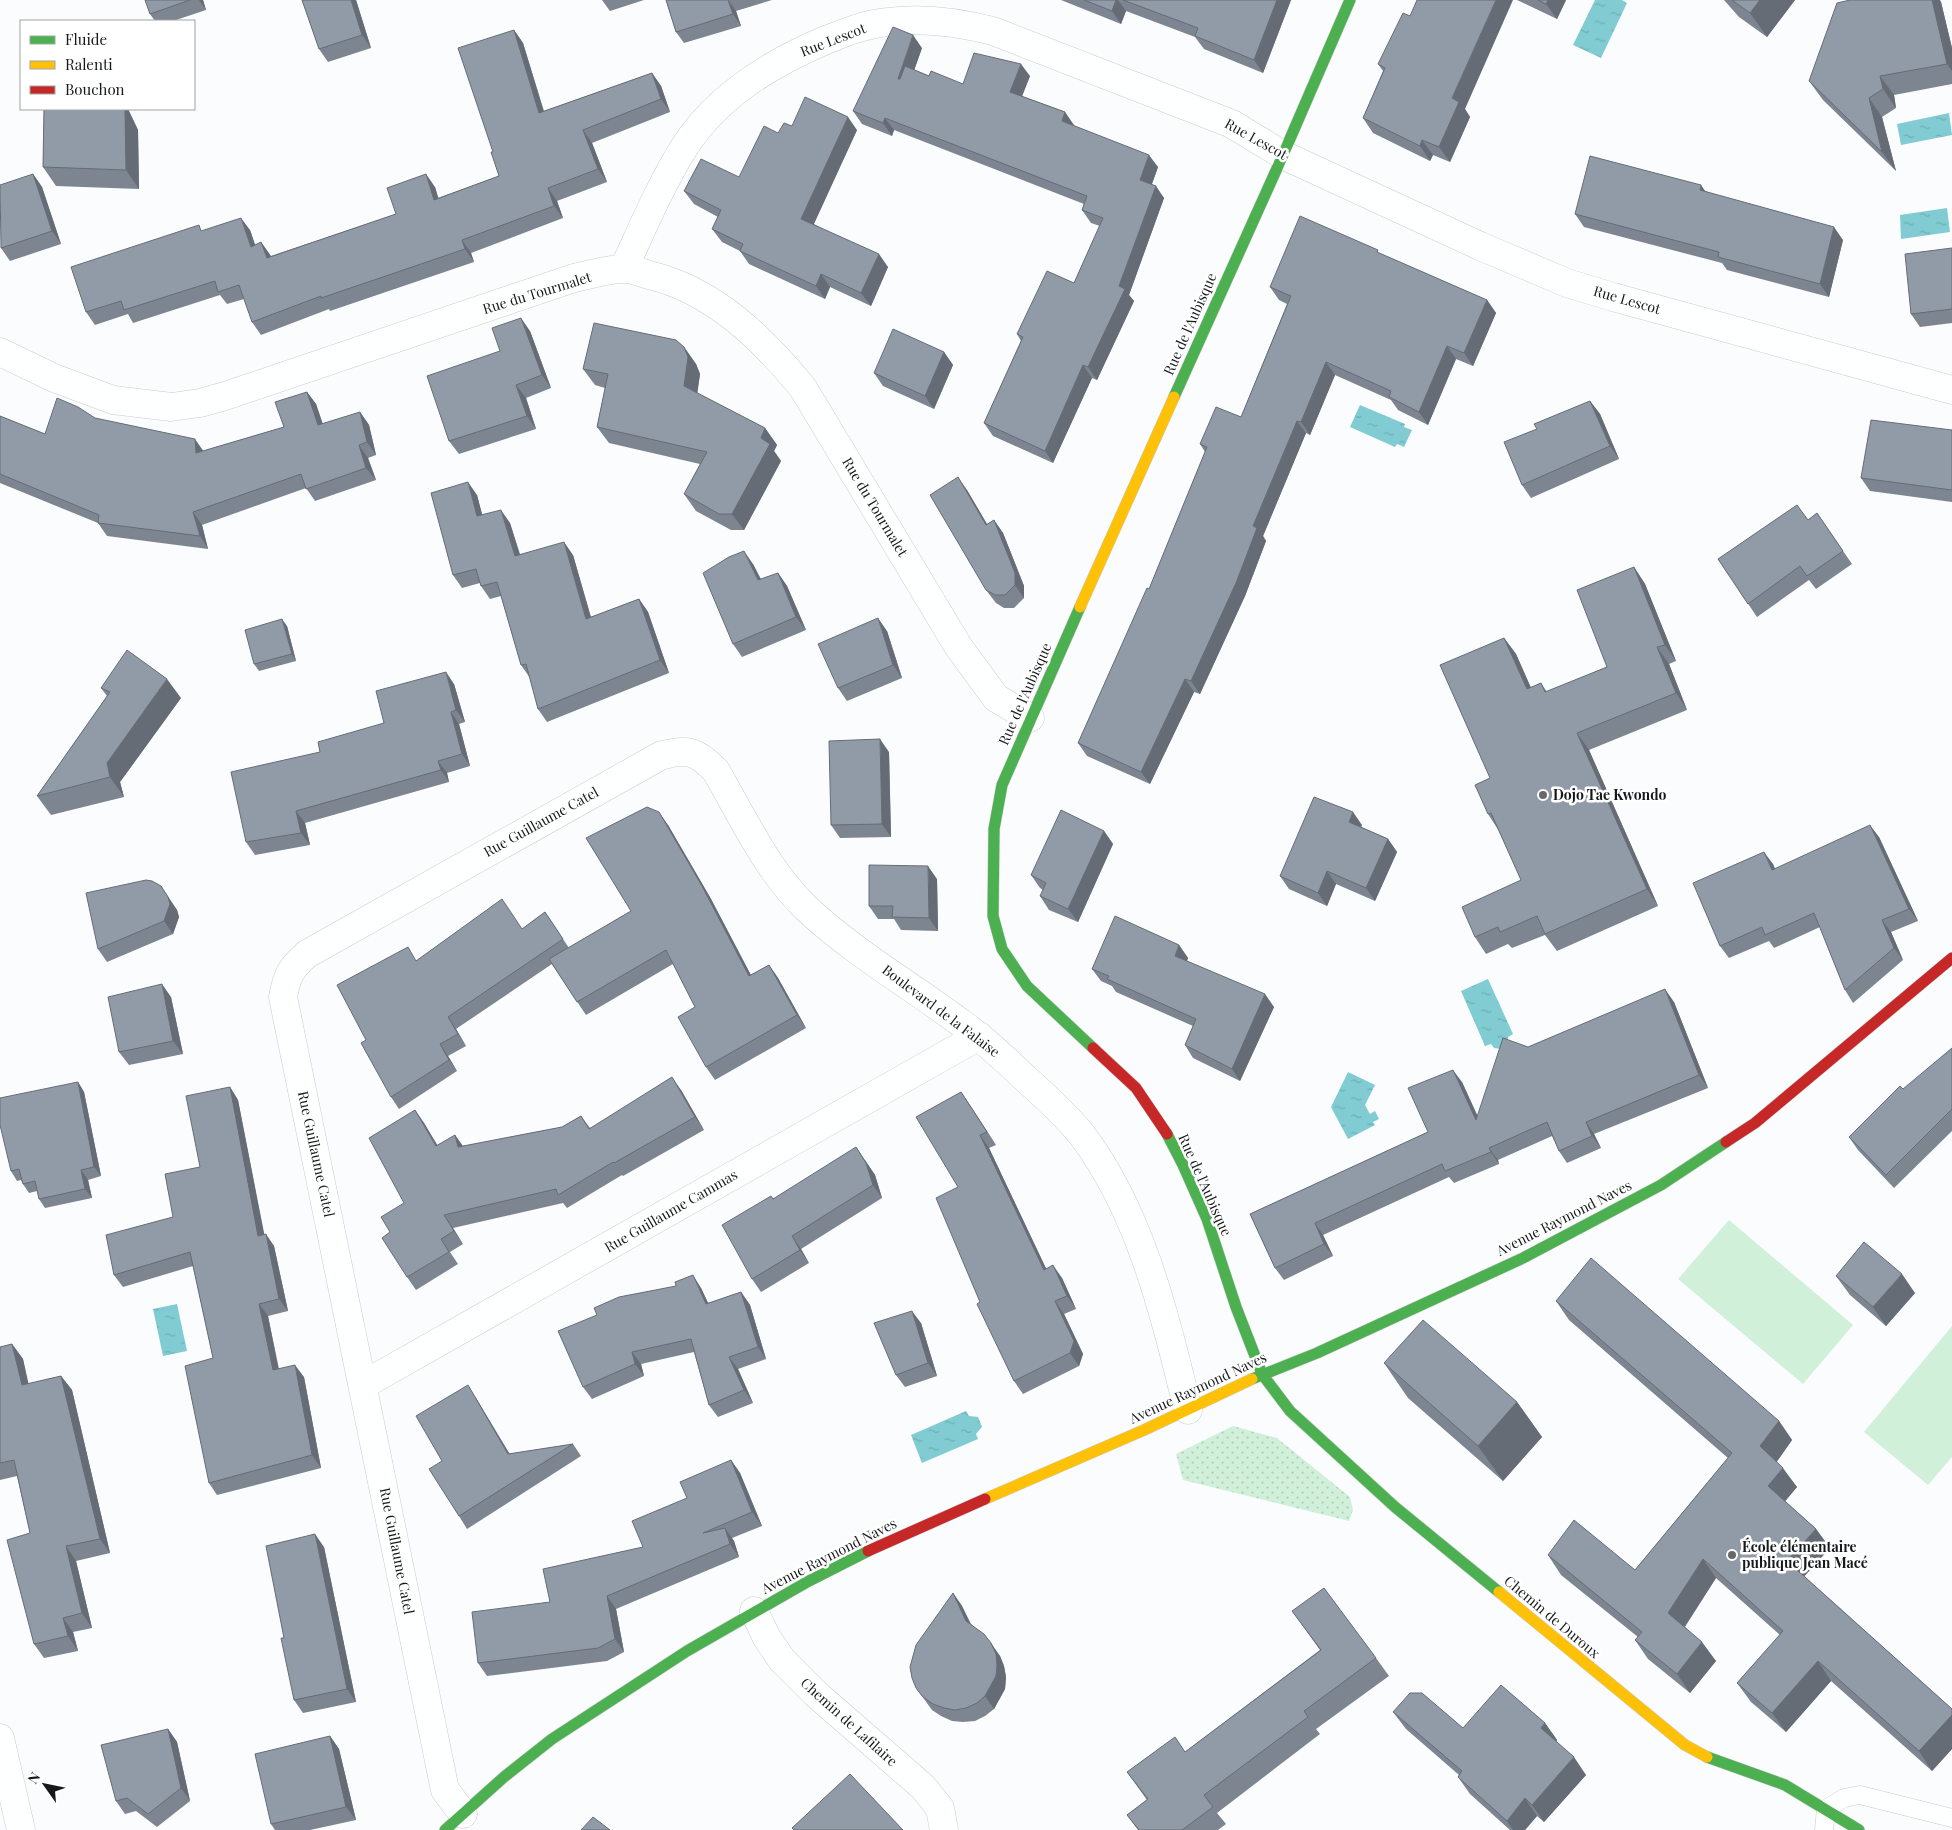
<svg xmlns="http://www.w3.org/2000/svg" width="1952" height="1830" font-family="'Playfair Display',serif">
<defs>
<pattern id="grass-dots" width="8" height="8" patternUnits="userSpaceOnUse" patternTransform="scale(1.25)"><rect width="8" height="8" fill="#d0f0da"/><path d="M2 2h.1M6 6h.1" fill="none" stroke="#b2cdba" stroke-width="1.8" stroke-linecap="round"/></pattern>
<pattern id="water-ripples" width="26" height="14" patternUnits="userSpaceOnUse" patternTransform="scale(1.25)"><rect width="26" height="14" fill="#80ccd2"/><path d="M2 4q2-2 4 0t4 0M15 11q2-2 4 0t4 0" fill="none" stroke="#6eaeb4"/></pattern>
</defs>
<rect width="100%" height="100%" fill="#fbfcfd"/>
<path fill="url(#grass-dots)" d="M 1233,1426 L 1277,1438 L 1350,1497 L 1353,1510 L 1349,1521 L 1183,1480 L 1176,1454 Z"/>
<path fill="#d0f0da" d="M 1729,1220 L 1853,1325 L 1803,1384 L 1678,1279 Z
M 1952,1326 L 1952,1457 L 1928,1485 L 1864,1432 Z"/>
<path fill="url(#water-ripples)" d="M 1595,0 L 1622,0 L 1627,3 L 1601,58 L 1573,45 Z
M 1949,113 L 1952,135 L 1901,145 L 1897,124 Z
M 1947,208 L 1950,232 L 1901,239 L 1900,215 Z
M 1360,405 L 1405,424 L 1404,427 L 1412,430 L 1404,447 L 1397,444 L 1395,447 L 1350,427 Z
M 1488,979 L 1513,1034 L 1508,1037 L 1508,1040 L 1501,1049 L 1494,1048 L 1491,1044 L 1485,1046 L 1461,991 Z
M 1348,1072 L 1375,1085 L 1365,1105 L 1370,1114 L 1375,1111 L 1379,1119 L 1373,1122 L 1375,1125 L 1348,1139 L 1331,1107 Z
M 177,1304 L 187,1351 L 163,1356 L 153,1309 Z
M 966,1411 L 969,1416 L 978,1417 L 982,1427 L 976,1434 L 978,1439 L 922,1463 L 911,1435 Z"/>
<g fill="none" stroke-linecap="round" stroke-linejoin="round">
<g stroke="#cbccce" stroke-width="19">
<path id="lane" d="M 1824,1830 L 1826,1809 L 1844,1798 L 1860,1795 L 1952,1818"/>
</g>
<g stroke="#cbccce" stroke-width="29">
<path id="street" d="M 624,268 C 643,227 661,184 685,146 C 718,95 771,63 826,40 C 846,32 866,24 888,22 C 924,17 958,22 993,31 L 1232,124 L 1283,155 L 1480,246 L 1567,283 L 1613,297 L 1952,390
M 0,352 L 54,378 L 113,400 L 171,407 L 200,403 L 225,396 L 574,278 C 590,275 607,269 623,269 C 631,268 641,273 649,275 C 713,290 762,338 803,388 L 958,646 L 996,698 L 1030,718
M 363,1385 L 979,1036
M 754,1611 L 767,1638 L 782,1660 L 816,1694 L 923,1787 L 940,1808 L 944,1830
M 0,1738 L 21,1830
M 463,1814 L 445,1790 L 283,997 C 287,975 291,968 307,954 L 660,756 C 687,748 697,751 716,771 C 743,818 767,870 806,908 C 853,952 910,985 961,1023 C 985,1040 1006,1060 1027,1080 C 1046,1097 1066,1115 1082,1135 C 1141,1213 1165,1316 1188,1410"/>
</g>
<g stroke="#cbccce" stroke-width="12">
<path id="fast" d="M 1174,397 L 1283,155 L 1350,0
M 1080,607 L 1002,785 L 994,829 L 993,916 L 1002,949 L 1027,986 L 1093,1048
M 1167,1134 L 1183,1165 L 1207,1219 L 1236,1307 L 1262,1374 L 1290,1411 L 1395,1507 L 1499,1592
M 1252,1379 L 1317,1353 L 1521,1259 L 1661,1185 L 1726,1142
M 1707,1757 L 1785,1785 L 1859,1830
M 445,1830 L 504,1777 L 552,1739 L 687,1651 L 807,1582 L 868,1551"/>
</g>
<g stroke="#cbccce" stroke-width="12">
<path id="slow" d="M 1080,607 L 1174,397
M 985,1499 L 1144,1430 L 1252,1379
M 1499,1592 L 1685,1745 L 1707,1757"/>
</g>
<g stroke="#cbccce" stroke-width="12">
<path id="jam" d="M 1093,1048 L 1136,1088 L 1167,1134
M 1726,1142 L 1755,1123 L 1952,958
M 868,1551 L 985,1499"/>
</g>
<use href="#lane" stroke="#feffff" stroke-width="18"/>
<use href="#street" stroke="#feffff" stroke-width="28"/>
<use href="#fast" stroke="#4caf50" stroke-width="11"/>
<use href="#slow" stroke="#ffc107" stroke-width="11"/>
<use href="#jam" stroke="#c62828" stroke-width="11"/>
</g>
<path fill="#7d8590" d="M 145,0 L 203,0 L 206,10 L 173,21 L 155,21 L 150,14 Z
M 302,0 L 356,0 L 371,48 L 328,62 L 319,49 Z
M 602,0 L 644,0 L 610,11 Z
M 666,0 L 772,0 L 736,11 L 741,26 L 684,43 L 676,32 Z
M 1061,0 L 1291,0 L 1263,73 L 1204,49 L 1195,37 L 1126,11 L 1121,24 Z
M 1517,0 L 1566,0 L 1557,19 Z
M 1724,0 L 1795,0 L 1767,37 L 1739,17 Z
M 1941,2 L 1952,48 L 1952,84 L 1894,95 L 1896,108 L 1882,117 L 1896,171 L 1823,100 L 1809,81 Z
M 514,30 L 523,43 L 544,111 L 652,73 L 661,86 L 670,112 L 592,143 L 607,182 L 557,201 L 563,218 L 471,253 L 474,262 L 330,311 L 329,309 L 261,335 L 252,322 L 244,299 L 227,304 L 220,295 L 133,323 L 128,314 L 95,325 L 86,312 L 203,231 L 250,230 L 255,245 L 261,242 L 271,256 L 396,214 L 435,187 L 438,198 L 499,176 L 493,152 Z
M 922,48 L 914,70 L 929,76 L 963,84 L 1030,76 L 1022,96 L 1065,112 L 1073,125 L 1158,167 L 1152,184 L 1164,198 L 1129,295 L 1134,301 L 1097,380 L 1092,378 L 1053,463 L 993,436 L 984,423 L 1021,341 L 1017,334 L 1074,283 L 1100,226 L 1091,223 L 1082,210 L 1084,204 L 894,130 L 892,136 L 862,124 L 853,111 Z
M 1378,64 L 1465,109 L 1470,117 L 1450,162 L 1433,155 L 1430,161 L 1373,133 L 1363,118 L 1383,71 Z
M 44,109 L 128,109 L 138,130 L 139,189 L 56,186 L 43,167 Z
M 792,126 L 857,130 L 814,224 L 888,267 L 871,306 L 830,287 L 825,299 L 749,264 L 740,251 L 722,242 L 712,229 L 718,217 L 694,204 L 684,191 L 739,177 L 778,133 Z
M 33,174 L 42,187 L 61,244 L 10,261 L 1,248 Z
M 1705,191 L 1843,240 L 1829,297 L 1727,270 L 1722,263 L 1584,227 L 1575,214 Z
M 1952,248 L 1952,323 L 1920,327 L 1911,314 Z
M 1380,254 L 1487,300 L 1496,313 L 1473,366 L 1456,359 L 1428,425 L 1398,410 L 1391,400 L 1335,375 L 1310,435 L 1306,433 L 1263,536 L 1266,541 L 1245,596 L 1200,694 L 1194,692 L 1150,784 L 1087,756 L 1078,743 L 1149,589 L 1205,452 L 1200,444 L 1241,417 L 1287,304 L 1279,300 L 1270,287 Z
M 530,331 L 551,388 L 526,398 L 536,429 L 459,454 L 449,441 L 500,351 Z
M 684,347 L 696,364 L 700,374 L 697,393 L 765,428 L 777,445 L 774,451 L 781,461 L 744,530 L 731,530 L 696,511 L 684,494 L 700,464 L 609,443 L 597,427 L 605,388 L 595,385 L 583,369 Z
M 944,352 L 953,365 L 934,409 L 883,386 L 874,373 Z
M 307,392 L 316,404 L 323,424 L 360,412 L 369,425 L 376,455 L 368,458 L 376,480 L 315,501 L 306,488 L 202,525 L 208,549 L 107,536 L 98,523 L 0,483 L 0,416 L 45,434 L 95,418 L 203,451 L 284,427 Z
M 1590,401 L 1600,414 L 1619,459 L 1531,498 L 1522,485 L 1537,429 Z
M 1952,430 L 1952,502 L 1870,491 L 1861,478 Z
M 967,490 L 987,524 L 994,520 L 1003,533 L 1024,586 L 1024,598 L 1014,608 L 1004,608 L 996,603 L 986,590 Z
M 477,495 L 482,515 L 510,523 L 520,554 L 573,555 L 591,617 L 639,599 L 648,612 L 669,673 L 547,722 L 538,709 L 530,678 L 521,665 L 501,596 L 490,599 L 481,586 L 480,583 L 462,588 L 453,575 Z
M 1817,513 L 1852,564 L 1816,589 L 1809,580 L 1757,617 L 1718,559 L 1808,520 Z
M 753,564 L 761,579 L 778,573 L 787,586 L 806,630 L 742,657 L 733,644 Z
M 1634,567 L 1645,584 L 1676,661 L 1669,664 L 1687,710 L 1589,750 L 1658,906 L 1557,951 L 1545,935 L 1512,948 L 1508,944 L 1486,954 L 1475,937 L 1521,880 L 1499,831 L 1488,814 L 1490,778 L 1504,638 L 1516,654 L 1531,688 L 1541,683 L 1547,692 L 1607,667 Z
M 287,626 L 296,661 L 259,671 L 254,664 Z
M 887,631 L 902,678 L 847,701 L 838,688 Z
M 454,684 L 465,722 L 459,724 L 470,766 L 447,773 L 449,782 L 305,823 L 310,845 L 255,855 L 246,842 L 384,723 Z
M 101,688 L 181,698 L 120,782 L 124,797 L 51,815 L 37,796 L 107,696 Z
M 889,752 L 891,837 L 840,838 L 831,825 Z
M 668,825 L 711,899 L 751,975 L 769,965 L 778,978 L 806,1028 L 715,1080 L 706,1067 L 695,1007 L 673,964 L 586,1015 L 552,964 L 456,1029 L 466,1046 L 448,1056 L 457,1071 L 399,1109 L 391,1097 L 366,1040 L 417,960 L 522,929 L 545,912 L 569,948 L 631,911 Z
M 1362,825 L 1361,827 L 1388,839 L 1397,852 L 1375,901 L 1336,884 L 1327,906 L 1289,889 L 1280,876 Z
M 1104,831 L 1113,844 L 1078,922 L 1049,910 L 1040,896 L 1043,890 L 1040,888 L 1031,875 Z
M 1879,837 L 1918,921 L 1891,932 L 1903,960 L 1853,1003 L 1845,990 L 1820,927 L 1774,948 L 1769,941 L 1729,958 L 1720,946 L 1773,864 L 1775,869 Z
M 937,879 L 938,931 L 901,930 L 894,919 L 878,919 L 869,906 Z
M 161,886 L 177,910 L 179,917 L 173,934 L 107,962 L 98,949 Z
M 1179,945 L 1188,958 L 1187,961 L 1274,1007 L 1240,1081 L 1193,1058 L 1185,1045 L 1193,1026 L 1116,992 L 1112,986 L 1101,981 L 1092,969 Z
M 171,997 L 183,1054 L 129,1065 L 119,1052 Z
M 1674,1002 L 1708,1088 L 1594,1134 L 1601,1148 L 1567,1163 L 1559,1151 L 1552,1136 L 1498,1160 L 1499,1164 L 1454,1183 L 1449,1177 L 1323,1235 L 1333,1256 L 1284,1280 L 1275,1268 L 1250,1214 L 1428,1132 L 1462,1082 L 1477,1116 L 1528,1047 Z
M 1952,1048 L 1952,1131 L 1894,1188 L 1858,1150 L 1849,1137 Z
M 78,1082 L 84,1092 L 101,1176 L 88,1180 L 92,1198 L 45,1208 L 39,1199 L 37,1191 L 29,1193 L 23,1184 L 21,1180 L 17,1181 L 11,1171 Z
M 230,1087 L 238,1100 L 264,1235 L 274,1246 L 288,1311 L 268,1316 L 279,1369 L 304,1377 L 321,1468 L 217,1495 L 209,1483 L 213,1358 L 193,1266 L 123,1287 L 114,1275 L 173,1217 L 200,1167 Z
M 681,1090 L 704,1130 L 623,1176 L 622,1175 L 567,1208 L 563,1203 L 453,1228 L 463,1244 L 450,1252 L 458,1264 L 416,1290 L 407,1277 L 390,1232 L 404,1203 L 415,1110 L 424,1123 L 438,1146 L 455,1135 L 463,1146 L 562,1127 L 581,1116 L 590,1128 Z
M 961,1092 L 996,1145 L 989,1148 L 1046,1269 L 1062,1278 L 1076,1309 L 1064,1314 L 1083,1354 L 1079,1366 L 1023,1394 L 1014,1381 L 980,1302 L 958,1187 Z
M 865,1160 L 875,1175 L 882,1198 L 801,1249 L 809,1263 L 761,1292 L 752,1279 L 773,1199 Z
M 1836,1276 L 1915,1293 L 1886,1326 L 1850,1295 Z
M 701,1288 L 708,1303 L 741,1292 L 750,1305 L 766,1359 L 738,1369 L 753,1403 L 718,1417 L 709,1405 L 694,1352 L 641,1364 L 644,1376 L 592,1399 L 583,1387 Z
M 1556,1301 L 1779,1421 L 1792,1440 L 1776,1462 L 1797,1487 L 1785,1501 L 1816,1529 L 1830,1548 L 1804,1576 L 1952,1709 L 1952,1749 L 1932,1771 L 1831,1681 L 1786,1732 L 1751,1702 L 1737,1683 L 1780,1635 L 1716,1578 L 1685,1627 L 1716,1661 L 1690,1693 L 1648,1659 L 1635,1640 L 1638,1637 L 1561,1575 L 1548,1555 L 1635,1570 L 1728,1458 L 1569,1320 Z
M 921,1323 L 937,1376 L 905,1387 L 896,1375 Z
M 12,1344 L 23,1359 L 28,1384 L 61,1376 L 72,1390 L 110,1553 L 76,1561 L 92,1628 L 73,1632 L 78,1651 L 44,1658 L 34,1644 L 30,1533 L 17,1476 L 0,1480 L 0,1347 Z
M 1384,1363 L 1517,1402 L 1542,1437 L 1503,1481 L 1408,1398 Z
M 476,1398 L 509,1454 L 573,1444 L 581,1456 L 467,1529 L 459,1516 L 442,1461 Z
M 731,1460 L 740,1473 L 762,1526 L 732,1538 L 734,1541 L 739,1557 L 616,1609 L 624,1652 L 607,1661 L 487,1676 L 478,1663 L 550,1602 L 643,1547 L 687,1498 Z
M 324,1547 L 356,1702 L 303,1713 L 294,1700 Z
M 953,1593 L 962,1606 L 971,1624 L 1000,1656 L 1004,1666 L 1006,1677 L 1005,1689 L 994,1709 L 985,1716 L 975,1721 L 963,1722 L 952,1721 L 941,1716 L 932,1710 L 916,1688 Z
M 1292,1611 L 1376,1658 L 1389,1676 L 1316,1729 L 1320,1734 L 1217,1813 L 1226,1824 L 1218,1830 L 1138,1830 L 1127,1815 L 1147,1800 L 1127,1772 L 1185,1752 L 1320,1650 Z
M 1393,1712 L 1463,1728 L 1545,1723 L 1557,1740 L 1556,1742 L 1586,1775 L 1544,1822 L 1537,1816 L 1525,1830 L 1510,1830 L 1470,1794 L 1458,1777 L 1459,1775 L 1406,1729 Z
M 168,1729 L 177,1742 L 190,1801 L 157,1827 L 136,1811 L 125,1814 L 116,1801 Z
M 330,1736 L 339,1749 L 356,1820 L 310,1830 L 275,1830 L 271,1824 Z"/>
<path fill="#666c76" d="M 199,0 L 203,0 L 206,10 Z
M 351,0 L 356,0 L 371,48 L 362,35 Z
M 728,0 L 736,11 L 741,26 L 733,14 Z
M 1116,0 L 1118,0 L 1126,11 L 1121,24 L 1112,11 Z
M 1277,0 L 1291,0 L 1263,73 L 1254,60 Z
M 1496,0 L 1513,0 L 1465,109 L 1470,117 L 1450,162 L 1439,147 L 1452,98 Z
M 1548,0 L 1566,0 L 1557,19 L 1546,4 Z
M 1760,0 L 1795,0 L 1767,37 L 1750,13 Z
M 1932,0 L 1940,0 L 1941,2 L 1952,48 L 1952,71 L 1947,64 Z
M 514,30 L 523,43 L 548,126 L 539,113 Z
M 913,35 L 922,48 L 907,91 L 898,79 Z
M 1021,64 L 1030,76 L 1019,104 L 1010,92 Z
M 652,73 L 661,86 L 670,112 L 661,99 Z
M 1880,76 L 1894,95 L 1896,108 L 1883,89 Z
M 1869,98 L 1882,117 L 1896,171 L 1882,152 Z
M 124,109 L 128,109 L 138,130 L 139,189 L 126,170 Z
M 1065,112 L 1074,125 L 1071,133 L 1062,121 Z
M 848,117 L 857,130 L 810,232 L 801,219 Z
M 885,118 L 894,130 L 892,136 L 883,123 Z
M 583,130 L 592,143 L 607,182 L 598,169 Z
M 1422,140 L 1433,155 L 1430,161 L 1420,146 Z
M 1149,155 L 1158,167 L 1149,192 L 1140,180 Z
M 33,174 L 42,187 L 61,244 L 52,231 Z
M 426,174 L 435,187 L 443,213 L 434,200 Z
M 1701,185 L 1710,198 L 1700,190 Z
M 1156,186 L 1164,198 L 1129,295 L 1134,301 L 1097,380 L 1088,367 Z
M 548,188 L 557,201 L 563,218 L 554,206 Z
M 241,218 L 250,230 L 260,259 L 251,247 Z
M 1834,227 L 1843,240 L 1829,297 L 1820,284 Z
M 462,240 L 471,253 L 474,262 L 465,249 Z
M 261,242 L 270,255 L 276,270 L 267,258 Z
M 879,254 L 888,267 L 871,306 L 861,293 Z
M 821,274 L 830,287 L 825,299 L 816,286 Z
M 1487,300 L 1496,313 L 1473,366 L 1464,353 Z
M 521,318 L 530,331 L 551,388 L 542,375 Z
M 1447,346 L 1456,359 L 1428,425 L 1419,412 Z
M 684,347 L 696,364 L 700,374 L 696,403 L 684,386 Z
M 944,352 L 953,365 L 934,409 L 925,396 Z
M 1326,362 L 1335,375 L 1310,435 L 1301,422 Z
M 1083,365 L 1092,378 L 1053,463 L 1045,451 Z
M 516,385 L 526,398 L 536,429 L 527,416 Z
M 307,392 L 316,404 L 327,438 L 318,425 Z
M 1590,401 L 1600,414 L 1619,459 L 1610,446 Z
M 360,412 L 369,425 L 376,455 L 367,442 Z
M 1297,421 L 1306,433 L 1263,536 L 1266,541 L 1245,596 L 1200,694 L 1191,681 L 1253,526 Z
M 765,428 L 777,445 L 774,451 L 781,461 L 744,530 L 732,514 L 761,438 Z
M 195,439 L 204,452 L 196,453 Z
M 359,445 L 368,458 L 376,480 L 366,468 Z
M 958,477 L 967,490 L 995,538 L 986,525 Z
M 468,482 L 477,495 L 486,529 L 477,516 Z
M 501,510 L 510,523 L 524,569 L 515,556 Z
M 193,512 L 202,525 L 208,549 L 200,536 Z
M 994,520 L 1003,533 L 1024,586 L 1024,598 L 1015,585 Z
M 564,542 L 573,555 L 595,632 L 586,619 Z
M 744,551 L 753,564 L 767,593 L 758,580 Z
M 1634,567 L 1645,584 L 1676,661 L 1665,645 Z
M 778,573 L 787,586 L 806,630 L 796,617 Z
M 639,599 L 648,612 L 669,673 L 660,660 Z
M 878,618 L 887,631 L 902,678 L 893,665 Z
M 282,619 L 287,626 L 296,661 L 292,654 Z
M 1504,638 L 1516,654 L 1539,706 L 1527,689 Z
M 1657,647 L 1669,664 L 1687,710 L 1676,693 Z
M 446,672 L 454,684 L 465,722 L 456,710 Z
M 167,679 L 181,698 L 120,782 L 124,797 L 110,777 L 107,763 Z
M 1185,679 L 1194,692 L 1150,784 L 1141,772 Z
M 451,712 L 459,724 L 470,766 L 462,754 Z
M 1577,733 L 1589,750 L 1658,906 L 1647,889 Z
M 880,739 L 889,752 L 891,837 L 882,824 Z
M 438,761 L 447,773 L 449,782 L 441,770 Z
M 296,811 L 305,823 L 310,845 L 301,833 Z
M 659,812 L 668,825 L 711,899 L 758,989 L 749,976 Z
M 1353,812 L 1362,825 L 1358,835 L 1349,822 Z
M 1870,825 L 1879,837 L 1918,921 L 1909,909 Z
M 1104,831 L 1113,844 L 1078,922 L 1068,909 Z
M 1388,839 L 1397,852 L 1375,901 L 1366,888 Z
M 1764,852 L 1773,864 L 1781,883 L 1772,870 Z
M 928,866 L 937,879 L 938,931 L 929,918 Z
M 1327,871 L 1336,884 L 1327,906 L 1318,893 Z
M 168,897 L 177,910 L 179,917 L 173,934 L 164,921 Z
M 1882,920 L 1891,932 L 1903,960 L 1894,948 Z
M 1179,945 L 1188,958 L 1184,968 L 1175,956 Z
M 769,965 L 778,978 L 806,1028 L 797,1015 Z
M 162,984 L 171,997 L 183,1054 L 173,1041 Z
M 1665,989 L 1674,1002 L 1708,1088 L 1699,1075 Z
M 1265,994 L 1274,1007 L 1240,1081 L 1232,1069 Z
M 448,1017 L 456,1029 L 466,1046 L 458,1034 Z
M 440,1044 L 448,1056 L 457,1071 L 449,1060 Z
M 1453,1070 L 1462,1082 L 1485,1132 L 1476,1120 Z
M 672,1077 L 681,1090 L 704,1130 L 695,1117 Z
M 78,1082 L 84,1092 L 101,1176 L 94,1167 Z
M 230,1087 L 238,1100 L 267,1248 L 258,1236 Z
M 961,1092 L 970,1105 L 996,1145 L 987,1132 Z
M 415,1110 L 424,1123 L 445,1159 L 436,1146 Z
M 1586,1122 L 1594,1134 L 1601,1148 L 1592,1136 Z
M 455,1135 L 464,1148 L 458,1147 Z
M 980,1135 L 989,1148 L 1053,1283 L 1044,1270 Z
M 856,1147 L 875,1175 L 882,1198 L 873,1185 Z
M 1489,1148 L 1498,1160 L 1499,1164 L 1491,1152 Z
M 81,1170 L 88,1180 L 92,1198 L 85,1189 Z
M 444,1215 L 453,1228 L 463,1244 L 454,1231 Z
M 1315,1223 L 1323,1235 L 1333,1256 L 1324,1244 Z
M 266,1234 L 274,1246 L 288,1311 L 279,1299 Z
M 792,1236 L 801,1249 L 809,1263 L 800,1250 Z
M 1053,1265 L 1062,1278 L 1076,1309 L 1067,1296 Z
M 1902,1274 L 1915,1293 L 1886,1326 L 1873,1307 Z
M 693,1275 L 701,1288 L 714,1316 L 706,1304 Z
M 741,1292 L 750,1305 L 766,1359 L 758,1347 Z
M 1055,1301 L 1064,1314 L 1083,1354 L 1079,1366 L 1070,1353 Z
M 259,1304 L 268,1316 L 281,1382 L 273,1370 Z
M 912,1311 L 921,1323 L 937,1376 L 928,1363 Z
M 12,1344 L 23,1359 L 32,1399 L 22,1385 Z
M 632,1352 L 641,1364 L 644,1376 L 635,1364 Z
M 729,1357 L 738,1369 L 753,1403 L 744,1390 Z
M 295,1365 L 304,1377 L 321,1468 L 312,1455 Z
M 61,1376 L 72,1390 L 110,1553 L 100,1539 Z
M 468,1385 L 476,1398 L 517,1466 L 508,1454 Z
M 1517,1402 L 1542,1437 L 1503,1481 L 1478,1446 Z
M 1779,1421 L 1792,1440 L 1774,1466 L 1760,1446 Z
M 731,1460 L 740,1473 L 762,1526 L 752,1512 Z
M 1783,1468 L 1797,1487 L 1782,1505 L 1768,1486 Z
M 725,1528 L 734,1541 L 739,1557 L 730,1544 Z
M 1816,1529 L 1830,1548 L 1801,1580 L 1787,1561 Z
M 315,1534 L 324,1547 L 356,1702 L 347,1689 Z
M 66,1546 L 76,1561 L 92,1628 L 82,1613 Z
M 1703,1559 L 1716,1578 L 1681,1632 L 1668,1613 Z
M 953,1593 L 962,1606 L 975,1634 L 966,1621 Z
M 607,1596 L 616,1609 L 624,1652 L 615,1639 Z
M 63,1618 L 73,1632 L 78,1651 L 68,1636 Z
M 1702,1642 L 1716,1661 L 1690,1693 L 1677,1674 Z
M 991,1643 L 1000,1656 L 1004,1666 L 1006,1677 L 1005,1689 L 994,1709 L 985,1696 Z
M 1818,1661 L 1831,1681 L 1786,1732 L 1772,1713 Z
M 1952,1715 L 1952,1749 L 1932,1771 L 1919,1751 Z
M 1545,1723 L 1557,1740 L 1553,1746 L 1541,1728 Z
M 168,1729 L 177,1742 L 190,1801 L 181,1788 Z
M 330,1736 L 339,1749 L 356,1820 L 346,1807 Z
M 1574,1757 L 1586,1775 L 1544,1822 L 1532,1805 Z
M 1525,1798 L 1537,1816 L 1525,1830 L 1513,1830 L 1507,1821 Z"/>
<path fill="#919ba8" stroke="#666c76" d="M 145,0 L 190,0 L 150,14 Z
M 302,0 L 351,0 L 362,35 L 319,49 Z
M 666,0 L 728,0 L 733,14 L 676,32 Z
M 1084,0 L 1116,0 L 1112,11 Z
M 1123,0 L 1277,0 L 1254,60 L 1195,36 L 1198,28 Z
M 1417,0 L 1496,0 L 1452,98 L 1459,102 L 1439,147 L 1422,140 L 1420,146 L 1363,118 L 1385,68 L 1378,64 L 1403,13 L 1410,16 Z
M 1538,0 L 1548,0 L 1546,4 Z
M 1732,0 L 1760,0 L 1750,13 Z
M 1850,0 L 1932,0 L 1947,64 L 1880,76 L 1883,89 L 1869,98 L 1882,152 L 1809,81 L 1837,3 Z
M 893,27 L 913,35 L 898,79 L 900,79 L 905,66 L 929,76 L 931,71 L 963,84 L 974,53 L 1021,64 L 1010,92 L 1065,112 L 1062,121 L 1149,155 L 1140,180 L 1156,186 L 1119,286 L 1125,289 L 1088,367 L 1083,365 L 1045,451 L 984,423 L 1023,337 L 1017,334 L 1047,271 L 1074,283 L 1103,218 L 1082,210 L 1087,196 L 885,118 L 883,123 L 853,111 Z
M 514,30 L 539,113 L 652,73 L 661,99 L 583,130 L 598,169 L 548,188 L 554,206 L 462,240 L 465,249 L 321,298 L 321,296 L 252,322 L 239,285 L 218,292 L 215,281 L 124,310 L 121,301 L 86,312 L 71,267 L 199,225 L 201,231 L 241,218 L 251,247 L 261,242 L 267,258 L 396,214 L 387,188 L 426,174 L 434,200 L 499,176 L 491,152 L 493,152 L 458,48 Z
M 805,97 L 848,117 L 801,219 L 879,254 L 861,293 L 821,274 L 816,286 L 740,251 L 743,244 L 712,229 L 721,210 L 684,191 L 701,159 L 739,177 L 764,126 L 778,133 L 784,123 L 792,126 Z
M 44,109 L 124,109 L 125,111 L 126,170 L 43,167 Z
M 1590,156 L 1701,185 L 1700,190 L 1834,227 L 1820,284 L 1718,257 L 1719,252 L 1575,214 Z
M 33,174 L 52,231 L 1,248 L 0,185 Z
M 1300,216 L 1378,250 L 1377,252 L 1487,300 L 1464,353 L 1447,346 L 1419,412 L 1389,397 L 1391,391 L 1326,362 L 1301,422 L 1297,421 L 1253,526 L 1257,528 L 1236,583 L 1191,681 L 1185,679 L 1141,772 L 1078,743 L 1147,588 L 1149,589 L 1207,447 L 1200,444 L 1216,407 L 1241,417 L 1291,296 L 1270,287 Z
M 1952,248 L 1952,309 L 1911,314 L 1905,254 Z
M 521,318 L 542,375 L 516,385 L 527,416 L 449,441 L 427,376 L 500,351 L 492,328 Z
M 594,323 L 676,340 L 684,347 L 688,357 L 684,386 L 765,428 L 761,438 L 770,444 L 732,514 L 719,514 L 684,494 L 707,452 L 597,427 L 608,374 L 583,369 Z
M 893,329 L 944,352 L 925,396 L 874,373 Z
M 307,392 L 318,425 L 360,412 L 367,442 L 359,445 L 366,468 L 306,489 L 301,474 L 193,512 L 200,536 L 98,523 L 99,515 L 0,474 L 0,416 L 45,434 L 57,398 L 78,407 L 95,418 L 195,439 L 196,453 L 284,427 L 275,402 Z
M 1590,401 L 1610,446 L 1522,485 L 1504,442 L 1537,429 L 1534,424 Z
M 1871,420 L 1952,430 L 1952,490 L 1861,478 Z
M 958,477 L 986,525 L 994,520 L 1015,573 L 1015,585 L 1005,595 L 995,595 L 986,590 L 930,495 Z
M 468,482 L 477,516 L 501,510 L 515,556 L 564,542 L 586,619 L 639,599 L 660,660 L 538,709 L 526,664 L 521,665 L 497,582 L 481,586 L 476,569 L 453,575 L 431,493 Z
M 1797,505 L 1808,520 L 1817,513 L 1843,551 L 1807,576 L 1800,566 L 1748,604 L 1718,559 Z
M 744,551 L 758,580 L 778,573 L 796,617 L 733,644 L 703,573 L 729,557 Z
M 1634,567 L 1665,645 L 1657,647 L 1676,693 L 1577,733 L 1647,889 L 1545,934 L 1537,916 L 1500,932 L 1498,927 L 1475,937 L 1462,907 L 1521,880 L 1491,813 L 1488,814 L 1475,785 L 1490,778 L 1440,665 L 1504,638 L 1527,689 L 1541,683 L 1545,692 L 1607,667 L 1577,590 Z
M 878,618 L 893,665 L 838,688 L 818,644 Z
M 282,619 L 292,654 L 254,664 L 245,630 Z
M 127,650 L 167,679 L 107,763 L 110,777 L 37,796 L 110,692 L 101,688 Z
M 446,672 L 456,710 L 451,712 L 462,754 L 438,761 L 441,770 L 296,811 L 301,833 L 246,842 L 231,772 L 320,752 L 318,742 L 384,723 L 376,691 Z
M 880,739 L 882,824 L 831,825 L 829,741 Z
M 1314,797 L 1353,812 L 1349,822 L 1388,839 L 1366,888 L 1327,871 L 1318,893 L 1280,876 Z
M 647,807 L 659,812 L 702,886 L 749,976 L 769,965 L 797,1015 L 706,1067 L 678,1017 L 695,1007 L 666,950 L 577,1002 L 549,959 L 631,911 L 586,838 Z
M 1061,810 L 1104,831 L 1068,909 L 1040,896 L 1046,883 L 1031,875 Z
M 1870,825 L 1909,909 L 1882,920 L 1894,948 L 1845,990 L 1814,913 L 1765,935 L 1762,927 L 1720,946 L 1693,883 L 1764,852 L 1772,870 Z
M 869,865 L 928,866 L 929,918 L 892,917 L 893,906 L 869,906 Z
M 146,880 L 152,881 L 161,886 L 168,897 L 170,904 L 164,921 L 98,949 L 86,893 Z
M 502,899 L 522,929 L 545,912 L 563,939 L 448,1017 L 458,1034 L 440,1044 L 449,1060 L 391,1097 L 361,1043 L 366,1040 L 337,985 L 408,947 L 416,961 Z
M 1115,916 L 1179,945 L 1175,956 L 1265,994 L 1232,1069 L 1185,1045 L 1196,1019 L 1107,979 L 1109,976 L 1092,969 Z
M 162,984 L 173,1041 L 119,1052 L 108,997 Z
M 1665,989 L 1699,1075 L 1586,1122 L 1592,1136 L 1559,1151 L 1547,1122 L 1489,1148 L 1491,1152 L 1445,1171 L 1442,1164 L 1315,1223 L 1324,1244 L 1275,1268 L 1250,1214 L 1428,1132 L 1408,1088 L 1453,1070 L 1476,1120 L 1503,1038 L 1528,1047 Z
M 1952,1048 L 1952,1109 L 1886,1175 L 1849,1137 L 1900,1086 L 1903,1089 Z
M 672,1077 L 695,1117 L 614,1163 L 613,1162 L 558,1195 L 556,1189 L 444,1215 L 454,1231 L 441,1239 L 449,1252 L 407,1277 L 382,1238 L 390,1232 L 381,1217 L 404,1203 L 369,1138 L 415,1110 L 436,1146 L 455,1135 L 458,1147 L 562,1127 L 581,1116 L 589,1129 Z
M 78,1082 L 94,1167 L 81,1170 L 85,1189 L 39,1199 L 35,1181 L 23,1184 L 19,1169 L 11,1171 L 0,1125 L 0,1098 Z
M 230,1087 L 258,1236 L 266,1234 L 279,1299 L 259,1304 L 273,1370 L 295,1365 L 312,1455 L 209,1483 L 185,1366 L 213,1358 L 190,1252 L 114,1275 L 106,1235 L 173,1217 L 165,1174 L 200,1167 L 186,1096 Z
M 961,1092 L 987,1132 L 980,1135 L 1044,1270 L 1053,1265 L 1067,1296 L 1055,1301 L 1074,1341 L 1070,1353 L 1014,1381 L 977,1304 L 980,1302 L 936,1198 L 958,1187 L 916,1117 Z
M 856,1147 L 866,1163 L 873,1185 L 792,1236 L 800,1250 L 752,1279 L 722,1225 L 771,1196 L 773,1199 Z
M 1864,1242 L 1902,1274 L 1873,1307 L 1836,1276 Z
M 1591,1258 L 1779,1421 L 1760,1446 L 1783,1468 L 1768,1486 L 1816,1529 L 1787,1561 L 1952,1709 L 1952,1715 L 1919,1751 L 1818,1661 L 1772,1713 L 1737,1683 L 1783,1631 L 1703,1559 L 1668,1613 L 1702,1642 L 1677,1674 L 1635,1640 L 1642,1632 L 1548,1555 L 1574,1520 L 1635,1570 L 1732,1453 L 1556,1301 Z
M 693,1275 L 706,1304 L 741,1292 L 758,1347 L 729,1357 L 744,1390 L 709,1405 L 691,1339 L 632,1352 L 635,1364 L 583,1387 L 558,1331 L 597,1315 L 594,1308 L 619,1297 L 676,1286 L 675,1282 Z
M 912,1311 L 928,1363 L 896,1375 L 874,1323 Z
M 1423,1320 L 1517,1402 L 1478,1446 L 1384,1363 Z
M 12,1344 L 22,1385 L 61,1376 L 100,1539 L 66,1546 L 82,1613 L 63,1618 L 68,1636 L 34,1644 L 7,1540 L 30,1533 L 14,1460 L 0,1463 L 0,1347 Z
M 468,1385 L 508,1454 L 573,1444 L 459,1516 L 429,1469 L 442,1461 L 416,1416 Z
M 731,1460 L 752,1512 L 703,1533 L 725,1528 L 730,1544 L 607,1596 L 615,1639 L 598,1648 L 478,1663 L 472,1612 L 550,1602 L 543,1569 L 643,1547 L 632,1521 L 687,1498 L 680,1482 Z
M 315,1534 L 347,1689 L 294,1700 L 281,1638 L 284,1638 L 266,1546 Z
M 1324,1588 L 1376,1658 L 1304,1711 L 1308,1717 L 1204,1795 L 1213,1807 L 1182,1830 L 1139,1830 L 1127,1815 L 1148,1799 L 1127,1772 L 1175,1737 L 1185,1752 L 1321,1650 L 1292,1611 Z
M 953,1593 L 966,1621 L 984,1634 L 991,1643 L 996,1654 L 997,1665 L 996,1676 L 985,1696 L 977,1703 L 966,1708 L 955,1710 L 944,1708 L 933,1704 L 923,1697 L 916,1688 L 912,1678 L 910,1667 L 916,1645 Z
M 1501,1685 L 1545,1723 L 1541,1728 L 1574,1757 L 1532,1805 L 1525,1798 L 1507,1821 L 1458,1777 L 1462,1771 L 1393,1712 L 1410,1693 L 1422,1693 L 1463,1728 Z
M 168,1729 L 181,1788 L 148,1814 L 127,1798 L 116,1801 L 101,1745 Z
M 330,1736 L 346,1807 L 271,1824 L 255,1754 Z
M 850,1774 L 903,1830 L 794,1830 L 792,1828 Z
M 593,1817 L 610,1830 L 581,1830 Z"/>
<g fill="#666869" stroke="#fff" stroke-width="2">
<circle cx="1543" cy="795" r="5"/>
<circle cx="1732" cy="1555" r="5"/>
</g>
<g text-anchor="middle" stroke-width="5" stroke-linejoin="round" paint-order="stroke">
<g font-size="14" fill="#16181a" stroke="#fff">
<text transform="translate(833 40) rotate(-21)" y="5">Rue Lescot</text>
<text transform="translate(1256 139) rotate(29)" y="5">Rue Lescot</text>
<text transform="translate(537 293) rotate(-17)" y="5">Rue du Tourmalet</text>
<text transform="translate(1627 300) rotate(16)" y="5">Rue Lescot</text>
<text transform="translate(1190 324) rotate(-66)" y="5">Rue de l'Aubisque</text>
<text transform="translate(875 507) rotate(59)" y="5">Rue du Tourmalet</text>
<text transform="translate(1025 694) rotate(-66)" y="5">Rue de l'Aubisque</text>
<text transform="translate(541 822) rotate(-29)" y="5">Rue Guillaume Catel</text>
<text transform="translate(941 1011) rotate(37)" y="5">Boulevard de la Falaise</text>
<text transform="translate(316 1154) rotate(78)" y="5">Rue Guillaume Catel</text>
<text transform="translate(1205 1185) rotate(66)" y="5">Rue de l'Aubisque</text>
<text transform="translate(671 1211) rotate(-30)" y="5">Rue Guillaume Cammas</text>
<text transform="translate(1564 1218) rotate(-27)" y="5">Avenue Raymond Naves</text>
<text transform="translate(1198 1388) rotate(-25)" y="5">Avenue Raymond Naves</text>
<text transform="translate(397 1551) rotate(79)" y="5">Rue Guillaume Catel</text>
<text transform="translate(829 1556) rotate(-27)" y="5">Avenue Raymond Naves</text>
<text transform="translate(1552 1617) rotate(40)" y="5">Chemin de Duroux</text>
<text transform="translate(849 1722) rotate(42)" y="5">Chemin de Lafilaire</text>
</g>
<g font-size="14" font-weight="bold" fill="#16181a" stroke="#fff" text-anchor="start">
<text x="1553" y="800">Dojo Tae Kwondo</text>
<text x="1742" y="1552">École élémentaire<tspan x="1742" dy="16">publique Jean Macé</tspan></text>
</g>
</g>
<rect x="20" y="20" width="175" height="90" fill="#ffffff" stroke="#a2a3a3"/>
<rect x="30" y="36" width="25" height="8" fill="#4caf50" stroke="#a2a3a3"/>
<text x="65" y="45" font-size="15" fill="#16181a">Fluide</text>
<rect x="30" y="61" width="25" height="8" fill="#ffc107" stroke="#a2a3a3"/>
<text x="65" y="70" font-size="15" fill="#16181a">Ralenti</text>
<rect x="30" y="86" width="25" height="8" fill="#c62828" stroke="#a2a3a3"/>
<text x="65" y="95" font-size="15" fill="#16181a">Bouchon</text>
<g transform="translate(45 1785) rotate(303)" stroke="#ffffff" stroke-width="4" paint-order="stroke">
<path d="M0-4L9 19L0 12L-9 19Z" fill="#16181a"/>
<text y="-8" font-size="14" font-weight="bold" text-anchor="middle" fill="#16181a">N</text>
</g>
</svg>
